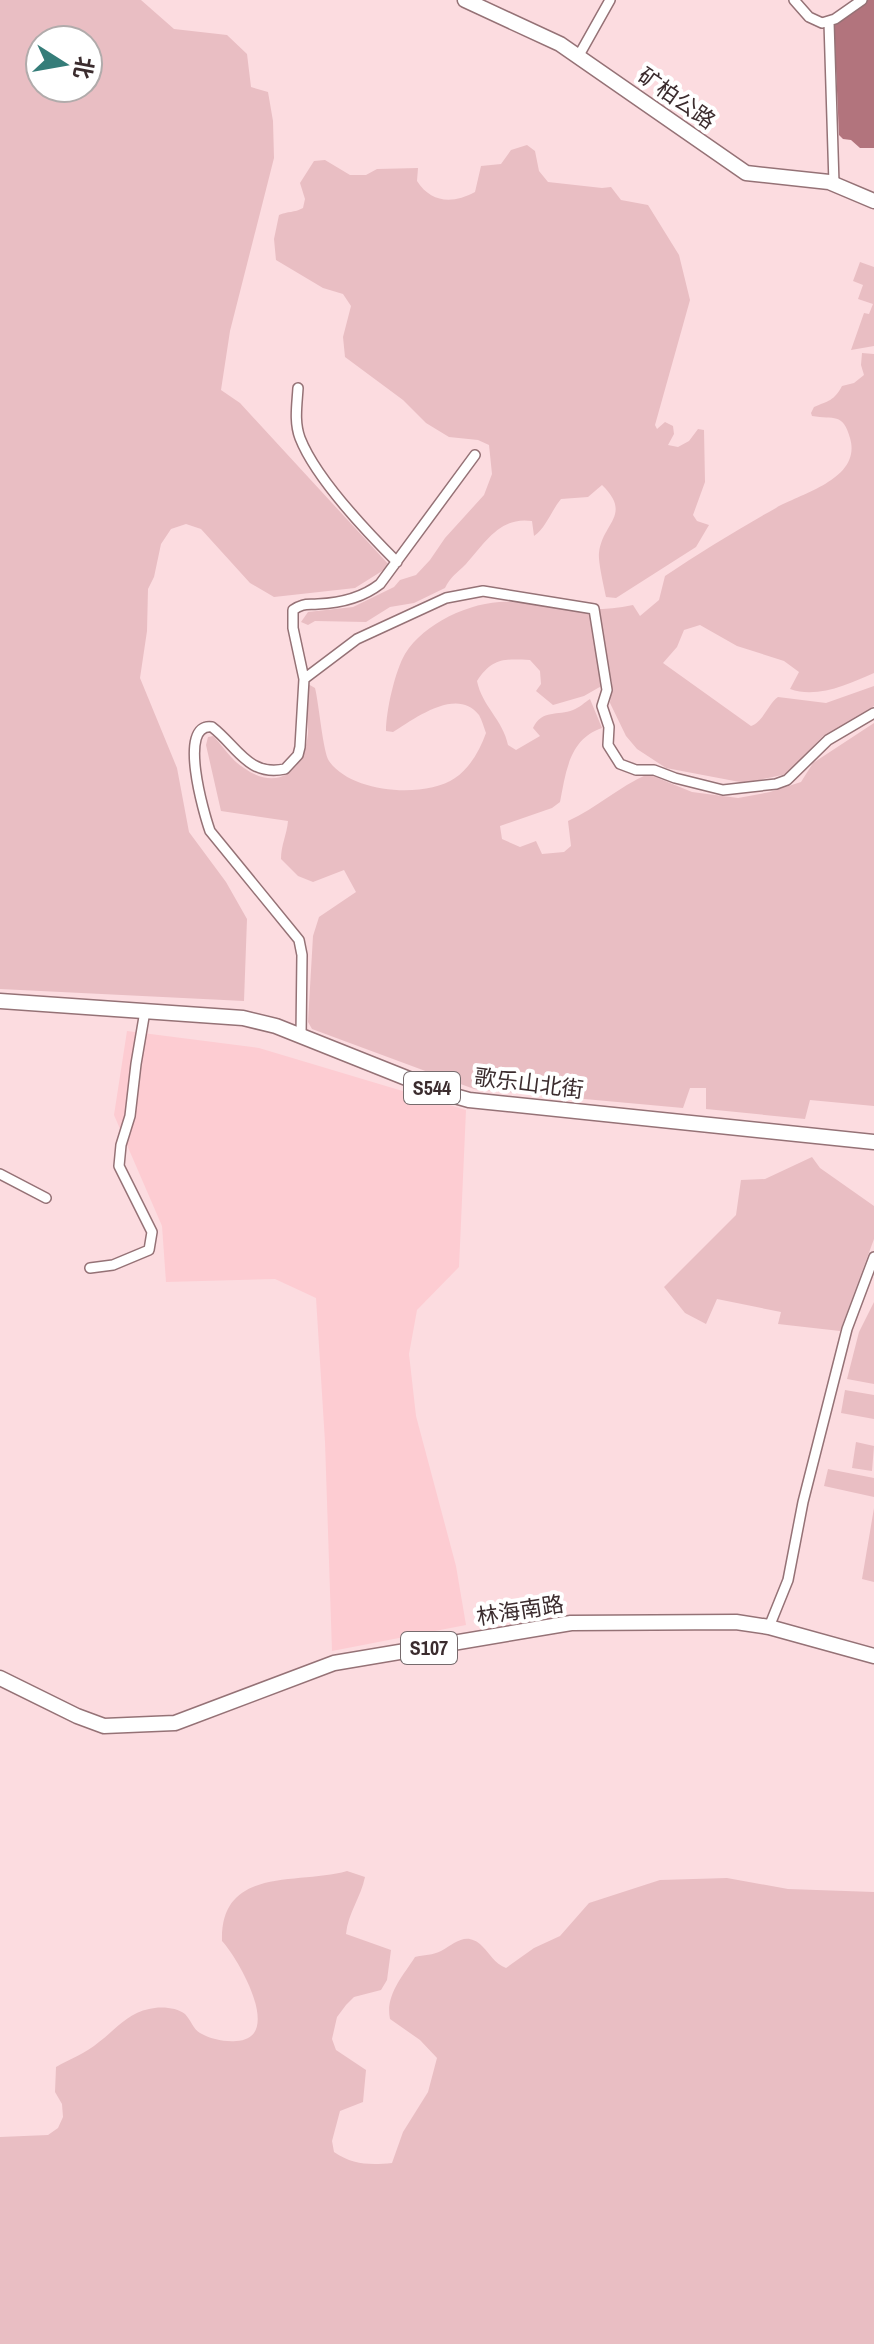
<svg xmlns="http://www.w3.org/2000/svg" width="874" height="2344" font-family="'Archivo Narrow','Noto Sans SC',sans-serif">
<rect width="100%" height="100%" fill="#fcdce0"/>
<path fill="#fdccd2" d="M 127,1031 L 259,1048 L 466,1110 L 459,1267 L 417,1310 L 409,1354 L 416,1416 L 456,1566 L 466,1625 L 332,1651 L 325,1442 L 316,1298 L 275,1279 L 166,1282 L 162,1226 L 114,1115 Z"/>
<path fill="#e9bec3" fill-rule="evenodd" d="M 0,0 L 141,0 L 174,29 L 227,35 L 247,54 L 251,87 L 268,92 L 273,121 L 274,158 L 230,331 L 221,390 L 240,403 L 390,566 L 355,588 L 274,597 L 250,583 L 201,529 L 186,524 L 171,529 L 161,544 L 154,577 L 148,589 L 147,631 L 140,678 L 177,768 L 189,832 L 226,882 L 247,919 L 244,1001 L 0,989 ZM 40,40 L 88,40 L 88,88 L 40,88 Z
M 527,145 L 535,151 L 539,171 L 548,182 L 602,188 L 611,187 L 621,200 L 648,205 L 679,255 L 690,300 L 655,425 L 657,429 L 665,422 L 673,426 L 674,434 L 668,445 L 678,447 L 689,441 L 698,429 L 704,430 L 705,482 L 693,515 L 697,521 L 709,525 L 696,547 L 616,598 L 606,597 C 604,587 598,562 599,553 C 602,523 633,515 602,485 L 588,497 L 561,499 C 551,511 546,528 534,536 L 532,521 C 500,516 485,543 466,564 C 457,573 450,577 445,588 L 414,603 L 390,607 L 366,622 L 315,621 L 308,625 L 301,622 L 308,612 L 353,607 L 394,587 L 400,580 L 416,575 L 430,560 L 445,538 L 484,495 L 492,474 L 489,445 L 478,440 L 449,437 L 426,423 L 403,400 L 345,357 L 343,337 L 351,306 L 343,294 L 323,288 L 276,260 L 274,239 L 279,215 C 288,211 294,213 303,208 L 305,199 L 300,183 L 314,161 L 325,160 L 350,175 L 366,175 L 377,169 L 418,168 L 417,181 C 431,203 453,204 475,192 L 481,166 L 501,164 L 511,150 Z
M 860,262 L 874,267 L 874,346 L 851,350 L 864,313 L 869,314 L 873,304 L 858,299 L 863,285 L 853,281 Z
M 862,353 L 874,354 L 874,673 C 849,684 817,699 790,689 L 799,672 L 784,661 L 737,646 L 700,625 L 684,630 L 677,647 L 663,663 L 751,726 C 763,722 768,704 778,697 L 826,703 L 874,686 L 874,706 L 834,732 L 823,736 L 787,774 L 745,783 L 666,768 L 637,749 L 626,736 L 610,703 L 612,680 L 584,696 L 553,705 L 536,691 L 541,684 L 540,671 L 530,660 C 505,659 493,657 477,681 C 482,706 503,720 508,745 L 516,750 L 540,736 L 533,728 C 542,709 558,716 573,710 C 579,708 585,702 590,699 L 602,728 C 569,739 566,772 560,802 L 552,808 L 500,826 L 502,839 L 520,847 L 536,841 L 542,854 L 564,852 L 571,846 L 568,821 C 597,808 618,787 648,774 L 692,792 L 738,798 L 770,792 L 801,782 L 813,763 L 874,723 L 874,1106 L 810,1100 L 805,1119 L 706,1109 L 706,1088 L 690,1088 L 683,1108 L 474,1089 L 312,1029 L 308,1022 L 313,936 L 319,917 L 356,892 L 344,870 L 313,882 L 298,876 L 281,859 C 281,845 287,834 288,821 L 221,811 L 206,745 L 208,737 L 213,736 C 223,746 232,761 244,768 C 278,792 304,771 308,734 C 309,718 302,700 308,684 L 315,688 C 319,704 323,752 329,761 C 351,793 424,799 455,778 C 470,768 480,750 486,733 C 484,728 482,720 479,715 C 457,686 414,719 393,732 L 386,731 C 386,711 395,671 405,654 C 425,622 474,600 511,602 C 557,604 585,615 633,605 L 640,616 L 659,600 L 665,576 C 701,552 738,529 776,508 C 802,493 862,479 850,438 C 843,412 834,420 812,416 L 811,413 L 814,407 C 828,401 834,401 842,386 L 854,383 L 864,375 L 861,365 Z
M 812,1157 L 820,1168 L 874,1206 L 874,1239 L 840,1331 L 778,1324 L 781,1312 L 717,1299 L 706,1324 L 685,1313 L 664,1287 L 736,1215 L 741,1180 L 765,1179 Z
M 874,1302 L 874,1384 L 847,1379 L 859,1332 Z
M 845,1390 L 874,1395 L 874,1419 L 841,1413 Z
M 856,1442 L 874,1446 L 872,1471 L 852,1468 Z
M 828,1469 L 874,1478 L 874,1497 L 824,1486 Z
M 874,1508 L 874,1582 L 862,1579 Z
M 347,1871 L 365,1877 C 361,1897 348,1913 346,1934 L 391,1950 L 387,1980 L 381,1990 L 354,1997 L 346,2005 L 337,2017 L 332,2039 L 336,2050 L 366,2070 L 363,2102 L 340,2111 L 332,2141 L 334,2152 C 353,2165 370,2165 392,2163 L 403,2132 L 428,2092 L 437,2058 L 420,2040 L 390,2019 C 385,1995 403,1976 415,1957 C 423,1955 434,1955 441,1951 C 456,1943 466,1931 482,1946 C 491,1955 494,1963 506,1968 L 534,1948 L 560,1936 L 589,1903 L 660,1880 L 727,1878 L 788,1889 L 874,1892 L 874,2344 L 0,2344 L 0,2137 L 48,2135 L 58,2128 L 63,2117 L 62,2104 L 55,2092 L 56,2067 C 70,2059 86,2053 99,2042 C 115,2030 128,2013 149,2009 C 159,2006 177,2007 185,2014 C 191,2020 193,2029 200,2033 C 210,2039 225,2042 236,2041 C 285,2039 238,1958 222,1941 C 220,1865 300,1885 347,1871 Z"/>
<path fill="#b2747d" d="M 867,0 L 874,0 L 874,148 L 860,148 L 851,140 L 843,139 L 839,135 L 834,24 Z"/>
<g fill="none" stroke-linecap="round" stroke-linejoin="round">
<g stroke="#957276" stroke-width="12">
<path id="street" d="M 794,0 L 809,17 L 822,23 L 835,19 L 862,0
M 829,22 L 834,184
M 578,57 L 610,0
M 298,388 C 297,405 294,422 300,438 C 316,479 366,531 397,562
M 304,679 L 293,628 L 293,610 C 303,603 307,605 318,604 C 341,603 362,598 380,584 L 475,455
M 301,1036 L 302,955 L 299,940 L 210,831 C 204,814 177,722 212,727 C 237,746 248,777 285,769 L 298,755 L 300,747 L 304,679 L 357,639 L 446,598 L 483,591 L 594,609 L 607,690 L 602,706 L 609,727 L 608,745 L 620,764 L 636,770 L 654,770 L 675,778 L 723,790 L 776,784 L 787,780 L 828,740 L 874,713
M 0,1174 L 46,1198
M 90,1268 L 113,1265 L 149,1250 L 152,1232 L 119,1166 L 121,1145 L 130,1116 L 136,1064 L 145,1011
M 769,1627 L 788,1580 L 803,1502 L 847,1329 L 874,1257"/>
</g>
<g stroke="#957276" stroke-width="17">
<path id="secondary" d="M 465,0 L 560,44 L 746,173 L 829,182 L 874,201"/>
</g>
<g stroke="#957276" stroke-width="17">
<path id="primary" d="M 0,1001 L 243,1018 L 276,1026 L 444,1093 L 469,1100 L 874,1142
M 0,1678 L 77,1716 L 104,1726 L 175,1723 L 334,1663 L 571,1623 L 736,1622 L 769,1627 L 874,1656"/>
</g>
<use href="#street" stroke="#fff" stroke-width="9"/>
<use href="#secondary" stroke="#fff" stroke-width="14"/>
<use href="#primary" stroke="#fff" stroke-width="14"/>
</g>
<g text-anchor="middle" stroke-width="8" stroke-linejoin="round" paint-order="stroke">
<g fill="#fff" stroke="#766b6d" stroke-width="2">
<rect x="404" y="1072" width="56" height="32" rx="6"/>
<rect x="401" y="1632" width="56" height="32" rx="6"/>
</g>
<g font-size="20" font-weight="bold" fill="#3b2c2e">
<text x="432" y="1095">S544</text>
<text x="429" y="1655">S107</text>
</g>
<g font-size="22" fill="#3b2c2e" stroke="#fff">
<text transform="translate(677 98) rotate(35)" y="8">矿柏公路</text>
<text transform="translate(529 1083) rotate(7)" y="8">歌乐山北街</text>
<text transform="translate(520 1610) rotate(-9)" y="8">林海南路</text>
</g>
</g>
<g transform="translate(64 64) rotate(101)"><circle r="38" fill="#ffffff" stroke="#b1abab" stroke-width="2"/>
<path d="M0-6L14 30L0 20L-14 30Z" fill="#357d79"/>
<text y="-12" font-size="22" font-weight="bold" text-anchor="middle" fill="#3b2c2e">北</text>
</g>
</svg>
